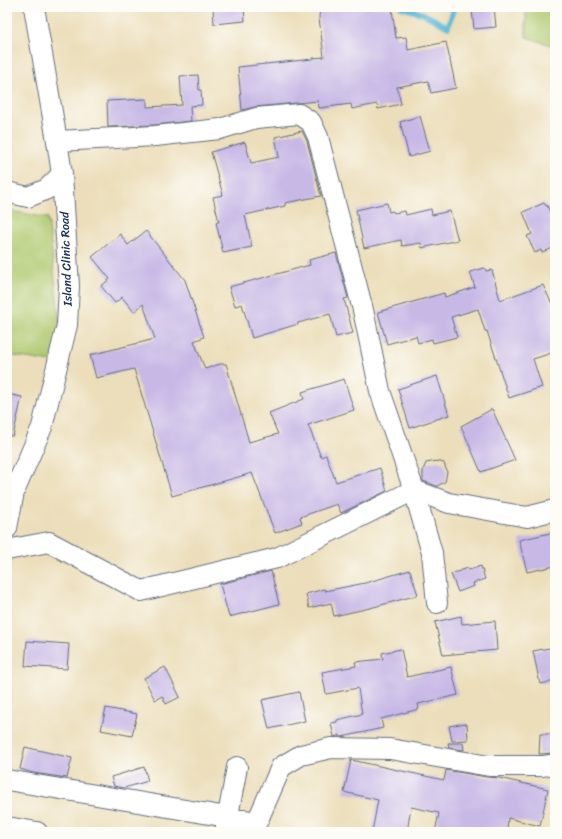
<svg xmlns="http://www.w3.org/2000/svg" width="562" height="839" font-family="Sriracha,sans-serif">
<rect width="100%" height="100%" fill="#fdfcf7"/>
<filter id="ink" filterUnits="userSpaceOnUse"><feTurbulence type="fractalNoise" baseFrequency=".025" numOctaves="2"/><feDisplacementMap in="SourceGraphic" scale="8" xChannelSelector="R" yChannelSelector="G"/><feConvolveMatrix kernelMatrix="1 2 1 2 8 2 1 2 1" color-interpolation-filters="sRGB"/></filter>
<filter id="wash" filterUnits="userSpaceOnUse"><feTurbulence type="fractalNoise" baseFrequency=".012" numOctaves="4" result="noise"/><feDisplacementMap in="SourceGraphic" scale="16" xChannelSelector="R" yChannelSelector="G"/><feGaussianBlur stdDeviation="0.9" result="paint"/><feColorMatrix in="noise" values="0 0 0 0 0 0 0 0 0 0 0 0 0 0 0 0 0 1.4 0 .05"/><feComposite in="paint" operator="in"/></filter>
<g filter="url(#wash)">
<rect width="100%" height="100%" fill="#ecdeba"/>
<path fill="#b0c96f" stroke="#667c66" d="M 526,7 L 555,7 L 555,45 L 554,46 L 526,37 Z
M 7,210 L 48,218 L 60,325 L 52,362 L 7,355 Z"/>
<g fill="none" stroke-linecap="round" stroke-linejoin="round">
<path stroke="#57b6d5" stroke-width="5.5" d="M 401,7 L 424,14 L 448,27 L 454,7"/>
</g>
<g id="blocks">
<path fill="#c7b8e6" d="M 213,7 L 244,7 L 245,21 L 214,24 Z
M 320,7 L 390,7 L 390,9 L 392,9 L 396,38 L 406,37 L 408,50 L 446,42 L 456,88 L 431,93 L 428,81 L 397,87 L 401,104 L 378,109 L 377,104 L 352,109 L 351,104 L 319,108 L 318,101 L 255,107 L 242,110 L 238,67 L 313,59 L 313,58 L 324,57 L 319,18 Z
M 494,7 L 496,27 L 474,29 L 472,9 Z
M 198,75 L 199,90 L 201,90 L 202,105 L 190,106 L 191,121 L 154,125 L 108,127 L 107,101 L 147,99 L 147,107 L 182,105 L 180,76 Z
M 420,116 L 430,151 L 409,157 L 400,122 Z
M 302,131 L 307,141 L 321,196 L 285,203 L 285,206 L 245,215 L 252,247 L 223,253 L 216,222 L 219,222 L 213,197 L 223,195 L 211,152 L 245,142 L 251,163 L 279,157 L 275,137 Z
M 387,203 L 389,212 L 393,211 L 394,213 L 405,211 L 406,215 L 431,209 L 432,215 L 450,211 L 458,240 L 422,248 L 421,243 L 402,246 L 401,240 L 364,248 L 356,210 Z
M 544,203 L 546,206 L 547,205 L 555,225 L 555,247 L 542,253 L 541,250 L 535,253 L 527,236 L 532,234 L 523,212 Z
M 146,231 L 185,280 L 204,337 L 194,341 L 205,369 L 220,364 L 226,364 L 249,442 L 278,434 L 269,413 L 304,399 L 302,392 L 344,379 L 354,410 L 308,425 L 321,457 L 326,455 L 336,482 L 380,468 L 387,491 L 341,513 L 337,504 L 300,517 L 302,523 L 275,533 L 252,473 L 172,496 L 134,369 L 96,378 L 90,355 L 155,339 L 143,304 L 134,312 L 122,297 L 115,303 L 101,286 L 110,279 L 92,257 L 120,234 L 128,245 Z
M 336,253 L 348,298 L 344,299 L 353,333 L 336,337 L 330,314 L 298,323 L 298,324 L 252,338 L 242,304 L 235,306 L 229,287 L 310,265 L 309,260 Z
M 485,268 L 486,271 L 492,270 L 500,300 L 543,285 L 555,311 L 555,352 L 533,359 L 542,387 L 509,398 L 487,331 L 485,331 L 478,309 L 451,317 L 457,337 L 433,343 L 432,339 L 418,343 L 416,336 L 387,344 L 378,312 L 444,293 L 445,297 L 475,287 L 470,272 Z
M 437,376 L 449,415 L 410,428 L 398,389 Z
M 7,394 L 22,397 L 13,436 L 7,436 Z
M 492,409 L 515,460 L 481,472 L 461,426 Z
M 437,461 L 444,463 L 447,472 L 445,482 L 437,486 L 423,481 L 423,470 L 426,463 Z
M 555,532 L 555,566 L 527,572 L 519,540 Z
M 481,566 L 485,579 L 473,583 L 474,586 L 458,592 L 451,574 L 468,568 L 469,570 Z
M 410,570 L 418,595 L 370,608 L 334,616 L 331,603 L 309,608 L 306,594 L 324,589 L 325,591 L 365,583 Z
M 271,571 L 279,604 L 229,617 L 220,584 Z
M 461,616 L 462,624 L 495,621 L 497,650 L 443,655 L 435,622 Z
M 27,641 L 69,644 L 67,669 L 25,666 Z
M 555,647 L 555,681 L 540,684 L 533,651 Z
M 401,649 L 407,677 L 451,667 L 458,695 L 418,704 L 419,709 L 381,719 L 383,728 L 342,737 L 340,737 L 340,735 L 334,737 L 331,723 L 337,722 L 337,720 L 362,714 L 358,688 L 326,694 L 322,672 L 356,666 L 355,662 L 383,659 L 382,653 Z
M 165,667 L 180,697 L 166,704 L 162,696 L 155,700 L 144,678 Z
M 299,692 L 305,721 L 269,729 L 262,700 Z
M 106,708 L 137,714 L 132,736 L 101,730 Z
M 465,723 L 465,724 L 467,724 L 468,740 L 452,741 L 449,726 Z
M 540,734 L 555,734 L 555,753 L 539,754 Z
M 448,743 L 463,743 L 464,750 L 449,748 Z
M 25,747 L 72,758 L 67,778 L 33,773 L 20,769 Z
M 351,760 L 444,780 L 446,770 L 487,777 L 499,778 L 548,789 L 540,826 L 508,818 L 507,832 L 435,832 L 439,813 L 411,807 L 407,832 L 372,832 L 378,800 L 344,792 Z
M 144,767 L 148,781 L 124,788 L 114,786 L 111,777 Z"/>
</g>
</g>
<g filter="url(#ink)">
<use href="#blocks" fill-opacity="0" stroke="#646c7e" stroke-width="1"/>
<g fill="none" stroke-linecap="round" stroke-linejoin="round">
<g stroke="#646c7e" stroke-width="22">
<path id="minor" d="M 57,141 L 155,136 L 220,129 L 256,118 L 299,114 L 311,122 L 318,137 L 363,310 L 380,391 L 414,490 L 449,503 L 527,517 L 555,510
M 7,192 L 28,197 L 47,189 L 62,174
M 7,528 L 14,492 L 42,427 L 67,325 L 69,286 L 62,174 L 57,141 L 34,7
M 7,550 L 49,542 L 141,591 L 277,558 L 414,490 L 432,553 L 437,603
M 7,780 L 257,822 L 281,767 L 301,755 L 331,748 L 390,749 L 489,766 L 543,766 L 555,764
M 7,827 L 37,832
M 225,832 L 237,767"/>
</g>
<use href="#minor" stroke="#fff" stroke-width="20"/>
</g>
</g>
<g text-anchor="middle" stroke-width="3.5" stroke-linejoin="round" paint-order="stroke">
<g font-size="12" fill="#1b2f5e" stroke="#fdfcf7">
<text transform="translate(66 259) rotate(-92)" y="4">Island Clinic Road</text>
</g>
</g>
<rect width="562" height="839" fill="none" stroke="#fdfcf7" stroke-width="24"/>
</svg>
